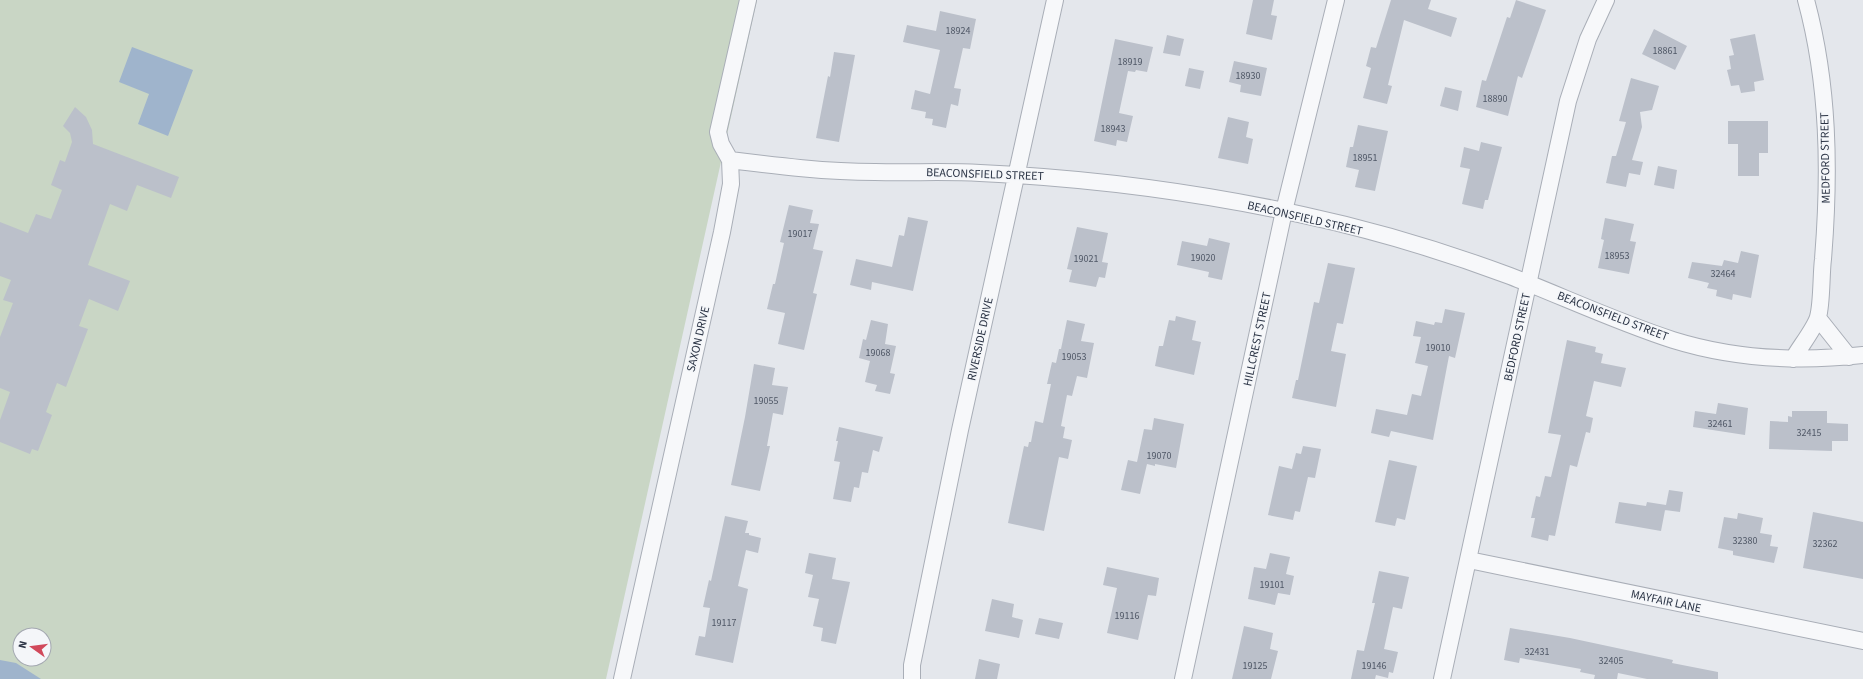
<svg xmlns="http://www.w3.org/2000/svg" width="1863" height="679" font-family="'Source Sans 3',sans-serif">
<rect width="100%" height="100%" fill="#e4e7ec"/>
<path fill="#c9d6c5" fill-rule="evenodd" d="M 0,0 L 757,0 L 606,679 L 0,679 ZM 20,635 L 44,635 L 44,659 L 20,659 Z"/>
<path fill="#9fb4cc" d="M 132,47 L 193,70 L 168,136 L 138,124 L 149,94 L 119,82 Z
M 0,660 L 16,663 L 41,679 L 0,679 Z"/>
<path fill="#bbc0ca" d="M 1253,0 L 1274,0 L 1271,15 L 1277,16 L 1272,40 L 1246,34 Z
M 1391,0 L 1431,0 L 1428,9 L 1457,18 L 1451,37 L 1404,20 L 1388,85 L 1392,86 L 1387,104 L 1363,98 L 1371,68 L 1366,66 L 1371,47 L 1376,48 Z
M 1516,0 L 1546,10 L 1522,78 L 1518,76 L 1508,116 L 1476,107 L 1482,80 L 1486,81 L 1507,17 L 1510,18 Z
M 940,11 L 976,19 L 970,49 L 963,48 L 954,88 L 961,89 L 958,106 L 951,104 L 946,128 L 932,125 L 933,119 L 925,118 L 926,112 L 911,109 L 915,90 L 930,94 L 940,50 L 903,42 L 907,25 L 936,31 Z
M 1654,29 L 1687,46 L 1675,70 L 1642,54 Z
M 1755,34 L 1764,80 L 1754,82 L 1755,91 L 1741,93 L 1739,85 L 1731,86 L 1727,70 L 1731,69 L 1729,56 L 1734,55 L 1730,39 Z
M 1167,35 L 1184,39 L 1180,56 L 1163,53 Z
M 1115,39 L 1153,47 L 1147,72 L 1136,70 L 1135,72 L 1128,71 L 1119,113 L 1133,116 L 1127,142 L 1117,140 L 1116,146 L 1094,141 Z
M 834,52 L 855,55 L 839,142 L 816,138 L 828,76 L 830,77 Z
M 1234,61 L 1267,68 L 1261,96 L 1240,92 L 1241,85 L 1229,82 Z
M 1189,68 L 1204,71 L 1200,89 L 1185,86 Z
M 1631,78 L 1659,86 L 1652,110 L 1640,112 L 1642,127 L 1632,160 L 1643,162 L 1640,175 L 1629,173 L 1626,187 L 1606,183 L 1612,156 L 1616,156 L 1626,122 L 1619,121 Z
M 1445,87 L 1462,91 L 1458,111 L 1440,106 Z
M 75,107 L 86,117 L 92,130 L 93,144 L 179,177 L 171,198 L 137,185 L 127,211 L 110,204 L 88,265 L 130,281 L 118,311 L 89,299 L 79,326 L 88,329 L 66,387 L 57,383 L 46,412 L 52,415 L 38,451 L 32,449 L 30,454 L 0,442 L 0,420 L 10,392 L 0,388 L 0,337 L 13,303 L 3,300 L 11,280 L 0,276 L 0,222 L 28,233 L 36,214 L 51,219 L 62,190 L 51,185 L 60,160 L 65,162 L 72,142 L 70,133 L 63,126 Z
M 1228,117 L 1249,122 L 1246,137 L 1253,139 L 1248,164 L 1218,158 Z
M 1728,121 L 1768,121 L 1768,153 L 1759,153 L 1759,176 L 1738,176 L 1738,144 L 1728,144 Z
M 1358,125 L 1388,131 L 1375,191 L 1355,187 L 1359,170 L 1346,167 L 1350,147 L 1353,147 Z
M 1481,142 L 1502,147 L 1488,200 L 1485,200 L 1483,209 L 1462,204 L 1470,169 L 1460,167 L 1464,147 L 1479,151 Z
M 1658,166 L 1677,170 L 1674,189 L 1654,185 Z
M 789,205 L 813,210 L 810,223 L 819,224 L 813,249 L 823,251 L 813,293 L 817,294 L 804,350 L 778,344 L 785,313 L 767,309 L 773,284 L 775,284 L 784,243 L 780,242 Z
M 908,217 L 928,221 L 913,291 L 872,282 L 871,290 L 850,285 L 856,259 L 892,267 L 899,235 L 904,236 Z
M 1605,218 L 1634,224 L 1630,241 L 1636,242 L 1629,274 L 1598,268 L 1604,240 L 1601,239 Z
M 1077,227 L 1108,233 L 1102,262 L 1108,263 L 1105,278 L 1099,277 L 1096,287 L 1069,282 L 1072,270 L 1067,269 Z
M 1209,238 L 1230,243 L 1222,280 L 1208,277 L 1209,272 L 1177,265 L 1182,241 L 1207,246 Z
M 1741,251 L 1759,255 L 1751,298 L 1733,294 L 1732,300 L 1716,296 L 1717,290 L 1707,288 L 1709,283 L 1688,278 L 1692,262 L 1722,266 L 1724,260 L 1738,263 Z
M 1328,263 L 1355,268 L 1343,324 L 1337,323 L 1331,351 L 1346,354 L 1336,407 L 1292,398 L 1296,380 L 1298,380 L 1314,302 L 1319,303 Z
M 1445,309 L 1465,313 L 1455,358 L 1449,356 L 1433,440 L 1391,431 L 1389,437 L 1371,433 L 1376,409 L 1407,415 L 1412,394 L 1421,396 L 1428,366 L 1415,363 L 1421,337 L 1413,336 L 1416,321 L 1434,325 L 1435,322 L 1442,323 Z
M 1176,316 L 1196,321 L 1192,340 L 1201,342 L 1194,375 L 1155,366 L 1159,346 L 1163,346 L 1169,320 L 1175,321 Z
M 871,320 L 888,324 L 885,344 L 896,346 L 890,373 L 895,374 L 890,394 L 875,391 L 877,385 L 865,382 L 870,361 L 859,358 L 863,339 L 866,340 Z
M 1067,320 L 1085,324 L 1081,341 L 1094,343 L 1087,378 L 1077,376 L 1072,396 L 1067,395 L 1061,426 L 1065,427 L 1063,438 L 1072,440 L 1068,459 L 1059,457 L 1044,531 L 1008,523 L 1024,446 L 1028,447 L 1029,442 L 1031,442 L 1035,421 L 1043,423 L 1051,384 L 1047,384 L 1052,362 L 1056,363 L 1059,349 L 1061,349 Z
M 1567,340 L 1596,347 L 1595,352 L 1603,354 L 1601,363 L 1626,368 L 1621,387 L 1594,381 L 1586,416 L 1593,418 L 1590,433 L 1586,432 L 1577,467 L 1570,465 L 1555,536 L 1549,535 L 1548,541 L 1531,537 L 1535,518 L 1531,518 L 1536,496 L 1540,497 L 1545,476 L 1551,477 L 1561,435 L 1548,433 Z
M 754,364 L 775,368 L 772,385 L 788,387 L 783,415 L 773,413 L 767,446 L 770,446 L 760,491 L 731,485 L 745,417 Z
M 1718,403 L 1748,408 L 1745,435 L 1693,427 L 1695,411 L 1716,414 Z
M 1792,411 L 1827,411 L 1827,423 L 1848,424 L 1848,441 L 1832,441 L 1832,451 L 1769,449 L 1770,421 L 1788,422 L 1788,416 L 1792,417 Z
M 1154,418 L 1184,424 L 1176,468 L 1155,464 L 1155,466 L 1147,464 L 1140,494 L 1121,490 L 1128,460 L 1137,462 L 1144,429 L 1152,430 Z
M 839,427 L 883,437 L 879,452 L 873,450 L 868,473 L 862,472 L 859,488 L 854,487 L 851,502 L 833,499 L 840,462 L 834,461 L 838,441 L 836,441 Z
M 1303,446 L 1321,449 L 1315,478 L 1308,477 L 1300,512 L 1295,511 L 1293,520 L 1268,515 L 1279,466 L 1292,469 L 1296,453 L 1301,454 Z
M 1389,460 L 1417,466 L 1405,520 L 1397,518 L 1395,526 L 1375,522 Z
M 1669,490 L 1683,492 L 1680,512 L 1665,510 Z
M 1619,502 L 1646,506 L 1647,502 L 1666,505 L 1661,531 L 1615,523 Z
M 1813,512 L 1863,522 L 1863,579 L 1803,568 Z
M 1738,513 L 1763,518 L 1760,533 L 1772,535 L 1770,546 L 1778,547 L 1774,563 L 1733,555 L 1733,551 L 1718,548 L 1724,517 L 1737,519 Z
M 725,516 L 748,521 L 745,533 L 749,533 L 749,535 L 761,538 L 758,553 L 746,550 L 738,586 L 748,589 L 733,663 L 695,655 L 699,636 L 705,637 L 710,608 L 703,607 L 709,580 L 711,581 Z
M 809,553 L 836,558 L 832,579 L 850,582 L 836,644 L 821,641 L 823,628 L 813,626 L 819,599 L 808,597 L 813,575 L 805,573 Z
M 1270,553 L 1290,557 L 1286,574 L 1294,576 L 1290,595 L 1278,593 L 1275,605 L 1248,599 L 1254,567 L 1266,569 Z
M 1107,567 L 1159,578 L 1156,596 L 1148,595 L 1138,640 L 1107,633 L 1117,588 L 1103,585 Z
M 1379,571 L 1409,577 L 1402,609 L 1393,607 L 1384,649 L 1398,652 L 1393,673 L 1389,672 L 1388,678 L 1376,675 L 1375,679 L 1351,679 L 1357,650 L 1364,651 L 1375,603 L 1372,603 Z
M 992,599 L 1014,604 L 1012,617 L 1023,620 L 1019,638 L 985,631 Z
M 1039,618 L 1063,623 L 1059,639 L 1035,634 Z
M 1244,626 L 1273,633 L 1270,649 L 1278,651 L 1271,679 L 1232,679 Z
M 1510,628 L 1570,638 L 1673,660 L 1672,663 L 1718,672 L 1718,679 L 1647,679 L 1618,673 L 1617,679 L 1594,679 L 1595,675 L 1580,672 L 1581,669 L 1520,658 L 1519,663 L 1504,660 Z
M 979,659 L 1000,664 L 997,679 L 975,679 Z"/>
<g fill="none" stroke-linecap="round" stroke-linejoin="round">
<g stroke="#a9aeb7" stroke-width="18">
<path id="minor" d="M 730,160 C 778,166 826,172 875,172 C 910,173 945,171 980,173 C 1088,178 1197,192 1303,215 C 1373,230 1443,251 1510,276 C 1564,297 1617,322 1673,340 C 1734,359 1800,362 1863,355
M 1818,318 L 1849,357
M 1793,359 C 1799,348 1815,328 1818,317 C 1822,303 1821,275 1823,259 C 1830,172 1829,85 1806,0
M 1469,560 L 1863,641
M 622,679 L 722,232 L 731,184 L 730,160 L 721,144 L 718,132 L 748,0
M 912,679 L 912,665 L 960,430 L 1055,0
M 1183,679 L 1284,211 L 1336,0
M 1442,679 L 1568,101 L 1588,39 L 1606,0"/>
</g>
<use href="#minor" stroke="#f7f8fa" stroke-width="16"/>
</g>
<g text-anchor="middle" stroke-width="3" stroke-linejoin="round" paint-order="stroke">
<g font-size="10" fill="#4f5766">
<text x="958" y="34">18924</text>
<text x="1665" y="54">18861</text>
<text x="1130" y="65">18919</text>
<text x="1248" y="79">18930</text>
<text x="1495" y="102">18890</text>
<text x="1113" y="132">18943</text>
<text x="1365" y="161">18951</text>
<text x="800" y="237">19017</text>
<text x="1617" y="259">18953</text>
<text x="1203" y="261">19020</text>
<text x="1086" y="262">19021</text>
<text x="1723" y="277">32464</text>
<text x="1438" y="351">19010</text>
<text x="878" y="356">19068</text>
<text x="1074" y="360">19053</text>
<text x="766" y="404">19055</text>
<text x="1720" y="427">32461</text>
<text x="1809" y="436">32415</text>
<text x="1159" y="459">19070</text>
<text x="1745" y="544">32380</text>
<text x="1825" y="547">32362</text>
<text x="1272" y="588">19101</text>
<text x="1127" y="619">19116</text>
<text x="724" y="626">19117</text>
<text x="1537" y="655">32431</text>
<text x="1611" y="664">32405</text>
<text x="1255" y="669">19125</text>
<text x="1374" y="669">19146</text>
</g>
<g font-size="12" fill="#2b3445" stroke="#f4f6f9">
<text transform="translate(1825 158) rotate(-91)" y="4">MEDFORD STREET</text>
<text transform="translate(985 174) rotate(2)" y="4">BEACONSFIELD STREET</text>
<text transform="translate(1305 218) rotate(13)" y="4">BEACONSFIELD STREET</text>
<text transform="translate(1613 316) rotate(21)" y="4">BEACONSFIELD STREET</text>
<text transform="translate(1517 337) rotate(-78)" y="4">BEDFORD STREET</text>
<text transform="translate(698 339) rotate(-77)" y="4">SAXON DRIVE</text>
<text transform="translate(980 339) rotate(-78)" y="4">RIVERSIDE DRIVE</text>
<text transform="translate(1257 339) rotate(-78)" y="4">HILLCREST STREET</text>
<text transform="translate(1666 601) rotate(12)" y="4">MAYFAIR LANE</text>
</g>
</g>
<g transform="translate(32 647) rotate(284)"><circle r="19" fill="#f4f6f9" stroke="#a4a8b1"/>
<path d="M0-3L7 15L0 10L-7 15Z" fill="#d1495b"/>
<text y="-6" font-size="11" font-weight="bold" text-anchor="middle" fill="#2b3445">N</text>
</g>
</svg>
